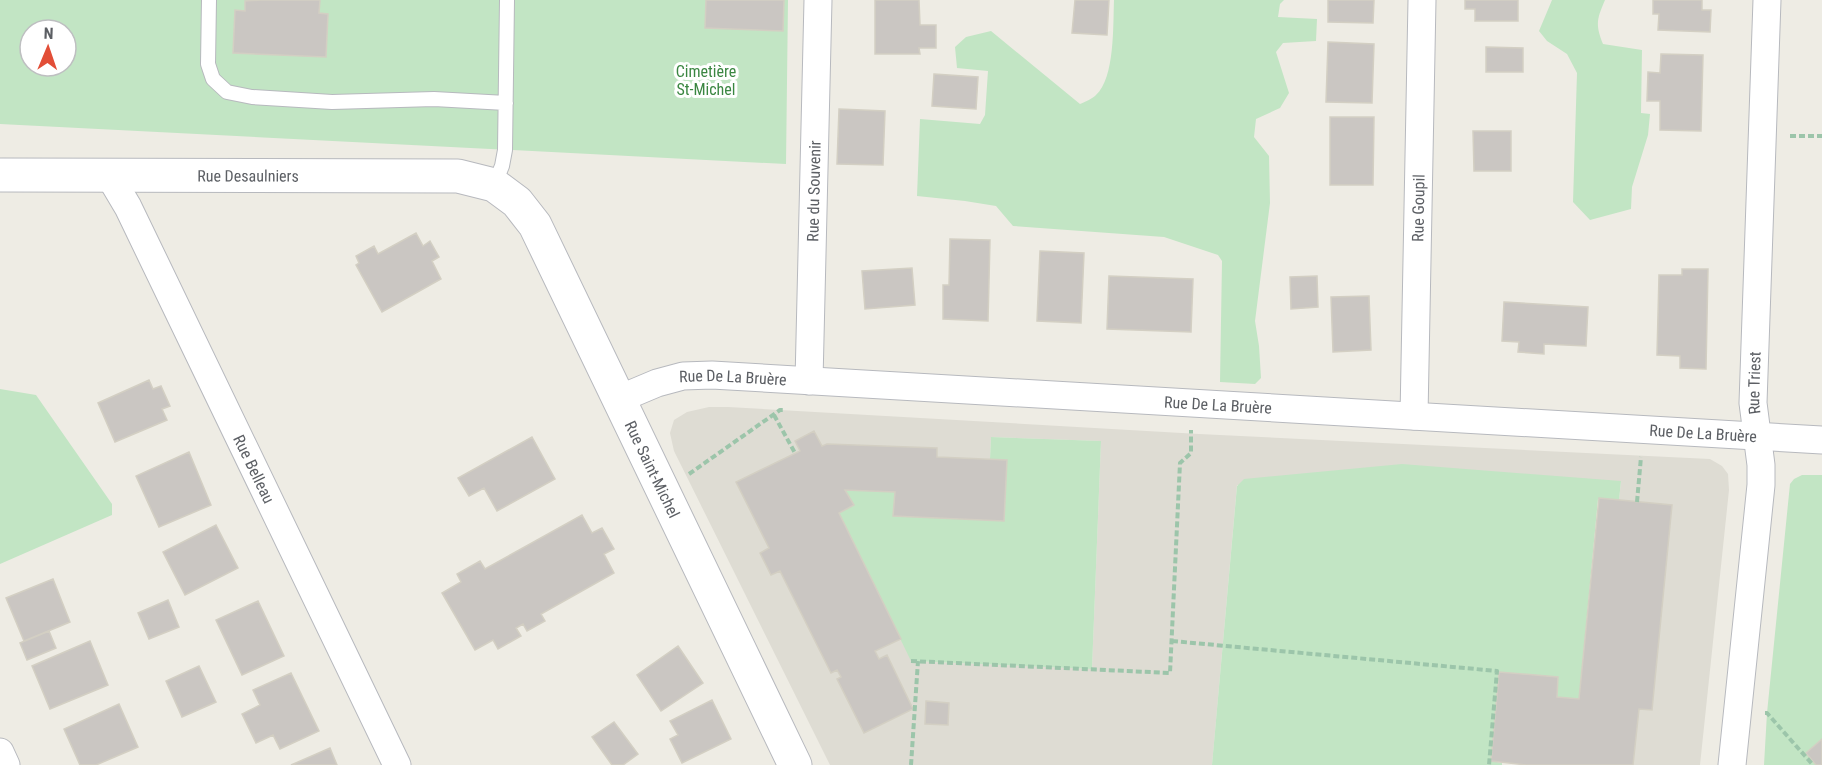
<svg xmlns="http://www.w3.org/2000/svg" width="1822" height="765" font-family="'Roboto Condensed',sans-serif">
<rect width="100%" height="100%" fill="#eeece4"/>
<path fill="#dedcd3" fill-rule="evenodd" d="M 709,407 L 728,407 L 1199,434 L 1710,459 L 1722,466 L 1728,474 L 1729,490 L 1700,765 L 1633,765 L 1639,709 L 1619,500 L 1621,481 L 1237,485 L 1212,765 L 830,765 L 674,451 L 670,433 L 674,420 L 687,412 ZM 991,437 L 1101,441 L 1092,669 L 912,661 L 901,639 L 875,651 L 879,659 L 887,656 L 913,709 L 864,733 L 837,679 L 841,677 L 837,670 L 831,673 L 780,571 L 771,574 L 760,553 L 769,548 L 737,482 L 800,451 L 827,444 L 936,448 L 937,457 L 990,459 ZM 926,702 L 949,703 L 948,725 L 925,724 Z"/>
<path fill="#c2e5c4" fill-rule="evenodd" d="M 0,0 L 788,0 L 786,164 L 0,124 ZM 30,30 L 66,30 L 66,66 L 30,66 Z
M 1114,0 L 1284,0 L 1280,4 L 1278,17 L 1317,19 L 1316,41 L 1283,43 L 1276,52 L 1289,93 L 1280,108 L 1256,119 L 1254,137 L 1269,156 L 1270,203 L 1255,321 L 1259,346 L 1261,378 L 1255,384 L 1220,382 L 1222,261 L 1218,255 L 1164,237 L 1013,226 L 996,206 L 965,201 L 917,196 L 920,119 L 980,124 L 985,115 L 988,71 L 957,68 L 955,47 L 966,37 L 991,31 L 1080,104 C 1085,102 1092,99 1096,95 C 1115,78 1113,25 1114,0 Z
M 1552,0 L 1605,0 C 1597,19 1595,24 1603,44 L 1642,50 L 1641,113 L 1650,114 L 1648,135 L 1632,187 L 1631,209 L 1590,220 L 1573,202 L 1577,73 L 1567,54 L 1547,41 L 1539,31 Z
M 0,389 L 36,395 L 112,504 L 112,515 L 0,564 Z
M 991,437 L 1101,441 L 1092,669 L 911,661 L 839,513 L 853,505 L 845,490 L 895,492 L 894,516 L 1004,521 L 1007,460 L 990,459 Z
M 1402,464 L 1621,481 L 1619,500 L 1598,499 L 1579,699 L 1557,697 L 1558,677 L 1499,672 L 1491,761 L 1502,763 L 1502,765 L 1212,765 L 1237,486 L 1244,479 Z
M 1802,475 L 1822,475 L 1822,765 L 1764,765 L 1767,713 L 1790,484 L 1794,479 Z"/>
<path fill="#cac6c2" stroke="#d3cfc3" stroke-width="1.5" d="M 261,0 L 320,0 L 319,13 L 328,14 L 326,57 L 233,53 L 235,10 L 245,11 L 245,1 Z
M 706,0 L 784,0 L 783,31 L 705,28 Z
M 875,0 L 919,0 L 920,25 L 936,25 L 936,48 L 919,48 L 920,54 L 875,54 Z
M 1075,0 L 1109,0 L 1107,35 L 1072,33 Z
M 1328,0 L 1374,0 L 1373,23 L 1328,22 Z
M 1465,0 L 1518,0 L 1518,21 L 1475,21 L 1475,9 L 1465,9 Z
M 1653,0 L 1702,0 L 1702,10 L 1711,10 L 1710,32 L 1658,30 L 1659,14 L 1653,14 Z
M 1328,42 L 1374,44 L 1372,103 L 1326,102 Z
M 1486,47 L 1523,48 L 1523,72 L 1486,72 Z
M 1661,54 L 1703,55 L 1701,131 L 1660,130 L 1660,101 L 1647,101 L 1648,72 L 1660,73 Z
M 934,74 L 978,77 L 976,109 L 932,106 Z
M 839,109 L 885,111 L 883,165 L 837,164 Z
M 1330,117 L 1374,117 L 1373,185 L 1330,185 Z
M 1473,131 L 1511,131 L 1511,171 L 1474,171 Z
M 416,233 L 423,246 L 430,241 L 439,257 L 432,261 L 441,279 L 382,312 L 356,265 L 359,263 L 356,256 L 374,246 L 378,254 Z
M 950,239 L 990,240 L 988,321 L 943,319 L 943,285 L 949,285 Z
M 1040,251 L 1084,253 L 1081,323 L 1037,321 Z
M 912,268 L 915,305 L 865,309 L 862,271 Z
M 1682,269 L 1708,269 L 1706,369 L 1680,368 L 1680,356 L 1657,355 L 1659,275 L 1682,275 Z
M 1109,276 L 1193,279 L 1191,332 L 1107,329 Z
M 1317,276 L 1318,307 L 1291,309 L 1290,277 Z
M 1369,296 L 1371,350 L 1333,352 L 1331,297 Z
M 1504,302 L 1588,307 L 1586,346 L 1544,344 L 1544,354 L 1518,352 L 1519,342 L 1502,341 Z
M 149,380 L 153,389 L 161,386 L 170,406 L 162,409 L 167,420 L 115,442 L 98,403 Z
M 814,431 L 822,446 L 827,444 L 937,448 L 937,457 L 1007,460 L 1004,521 L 893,516 L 895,492 L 845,490 L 854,505 L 839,513 L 901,639 L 875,651 L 879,659 L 887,655 L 913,709 L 864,733 L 837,679 L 841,677 L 837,670 L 831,673 L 780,571 L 771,575 L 760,553 L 769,548 L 736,482 L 800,451 L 795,441 Z
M 532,437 L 555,479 L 497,511 L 484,488 L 469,496 L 458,478 Z
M 189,452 L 211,505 L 159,527 L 136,476 Z
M 1599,498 L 1672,505 L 1652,710 L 1639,709 L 1633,765 L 1527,765 L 1491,761 L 1499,672 L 1558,677 L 1557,697 L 1579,699 Z
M 582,515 L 592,533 L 602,528 L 614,549 L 604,554 L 614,573 L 541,614 L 545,621 L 527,631 L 523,624 L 516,628 L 521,636 L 498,649 L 493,640 L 475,650 L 442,593 L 461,582 L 457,574 L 480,561 L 485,569 Z
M 216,525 L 238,568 L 185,595 L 163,552 Z
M 53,579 L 70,622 L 24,641 L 6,598 Z
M 168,600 L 179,627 L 149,639 L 138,613 Z
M 258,601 L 284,656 L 242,675 L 216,620 Z
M 49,631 L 56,648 L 27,660 L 20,643 Z
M 90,641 L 108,685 L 50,709 L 32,666 Z
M 678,646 L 703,683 L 661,711 L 637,675 Z
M 199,666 L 216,702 L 182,717 L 166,681 Z
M 291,673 L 319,731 L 280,749 L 273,735 L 256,743 L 242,714 L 260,705 L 253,690 Z
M 712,700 L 731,739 L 682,763 L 670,739 L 678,735 L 670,721 Z
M 926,701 L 949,703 L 948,725 L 925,724 Z
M 119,704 L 138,747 L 96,765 L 80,765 L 64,729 Z
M 614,722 L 638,754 L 623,765 L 612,765 L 592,737 Z
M 1822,739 L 1822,765 L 1816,765 L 1806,753 Z
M 330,748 L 337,765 L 291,765 Z"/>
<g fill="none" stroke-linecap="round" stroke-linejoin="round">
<g stroke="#b7b9be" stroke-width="16">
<path id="service" d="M 209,0 L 208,64 L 213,79 L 227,92 L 252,97 L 332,102 L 434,99 L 506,103
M 494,185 L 502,166 L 505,150 L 507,0"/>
</g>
<g stroke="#b7b9be" stroke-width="29">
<g id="minor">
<path id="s1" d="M 109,175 L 128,207 L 397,765"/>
<path id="s2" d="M 809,381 L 818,0"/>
<path id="s3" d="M 619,399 L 657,383 L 683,376 L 712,375 L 1822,440"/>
<path id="s4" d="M 1414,416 L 1422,0"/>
<path d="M 0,752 L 6,765"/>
<path id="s5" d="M 1732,765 L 1761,485 L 1761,465 L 1753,403 L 1767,0"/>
</g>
</g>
<g stroke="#b7b9be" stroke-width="35">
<g id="tertiary">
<path id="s6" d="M 0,175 L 458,176 L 494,185 L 517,202 L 535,225 L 795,765"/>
</g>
</g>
<path stroke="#9cc5aa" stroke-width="4" stroke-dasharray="6 3" stroke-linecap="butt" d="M 1790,136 L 1822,136
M 774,415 L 795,453
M 689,474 L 780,410 L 784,410
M 1637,502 L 1641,457
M 1172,641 L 1497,671 L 1489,765
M 911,661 L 1170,673 L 1180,463 L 1191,453 L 1191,430
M 1765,713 L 1767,713 L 1813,765
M 911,765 L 918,661"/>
<use href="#service" stroke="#fff" stroke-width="14"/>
<use href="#minor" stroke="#fff" stroke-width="27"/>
<use href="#tertiary" stroke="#fff" stroke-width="33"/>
</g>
<g text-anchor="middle" stroke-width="6" stroke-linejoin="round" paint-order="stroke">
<g font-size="16" fill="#3a8641" stroke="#fff">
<text x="706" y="77">Cimetière<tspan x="706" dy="18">St-Michel</tspan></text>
</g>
<g font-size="16" fill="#5c5f64" stroke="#fff">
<text dy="6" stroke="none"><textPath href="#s6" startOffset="248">Rue Desaulniers</textPath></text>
<text dy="6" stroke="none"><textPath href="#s2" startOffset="190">Rue du Souvenir</textPath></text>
<text dy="6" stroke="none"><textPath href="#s4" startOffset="208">Rue Goupil</textPath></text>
<text dy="6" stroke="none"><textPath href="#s3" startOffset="118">Rue De La Bruère</textPath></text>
<text dy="6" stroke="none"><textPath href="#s5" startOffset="384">Rue Triest</textPath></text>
<text dy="6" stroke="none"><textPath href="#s3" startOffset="604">Rue De La Bruère</textPath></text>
<text dy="6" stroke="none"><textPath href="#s3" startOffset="1090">Rue De La Bruère</textPath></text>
<text dy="6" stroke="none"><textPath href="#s1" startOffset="328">Rue Belleau</textPath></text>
<text dy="6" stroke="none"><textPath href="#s6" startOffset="824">Rue Saint-Michel</textPath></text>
</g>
</g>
<g transform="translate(48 48) rotate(2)"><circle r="28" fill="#ffffff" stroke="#bebfc1" stroke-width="1.5"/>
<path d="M0-4.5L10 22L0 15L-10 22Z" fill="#e24e37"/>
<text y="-9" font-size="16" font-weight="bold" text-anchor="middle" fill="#5c5f64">N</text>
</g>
</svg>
